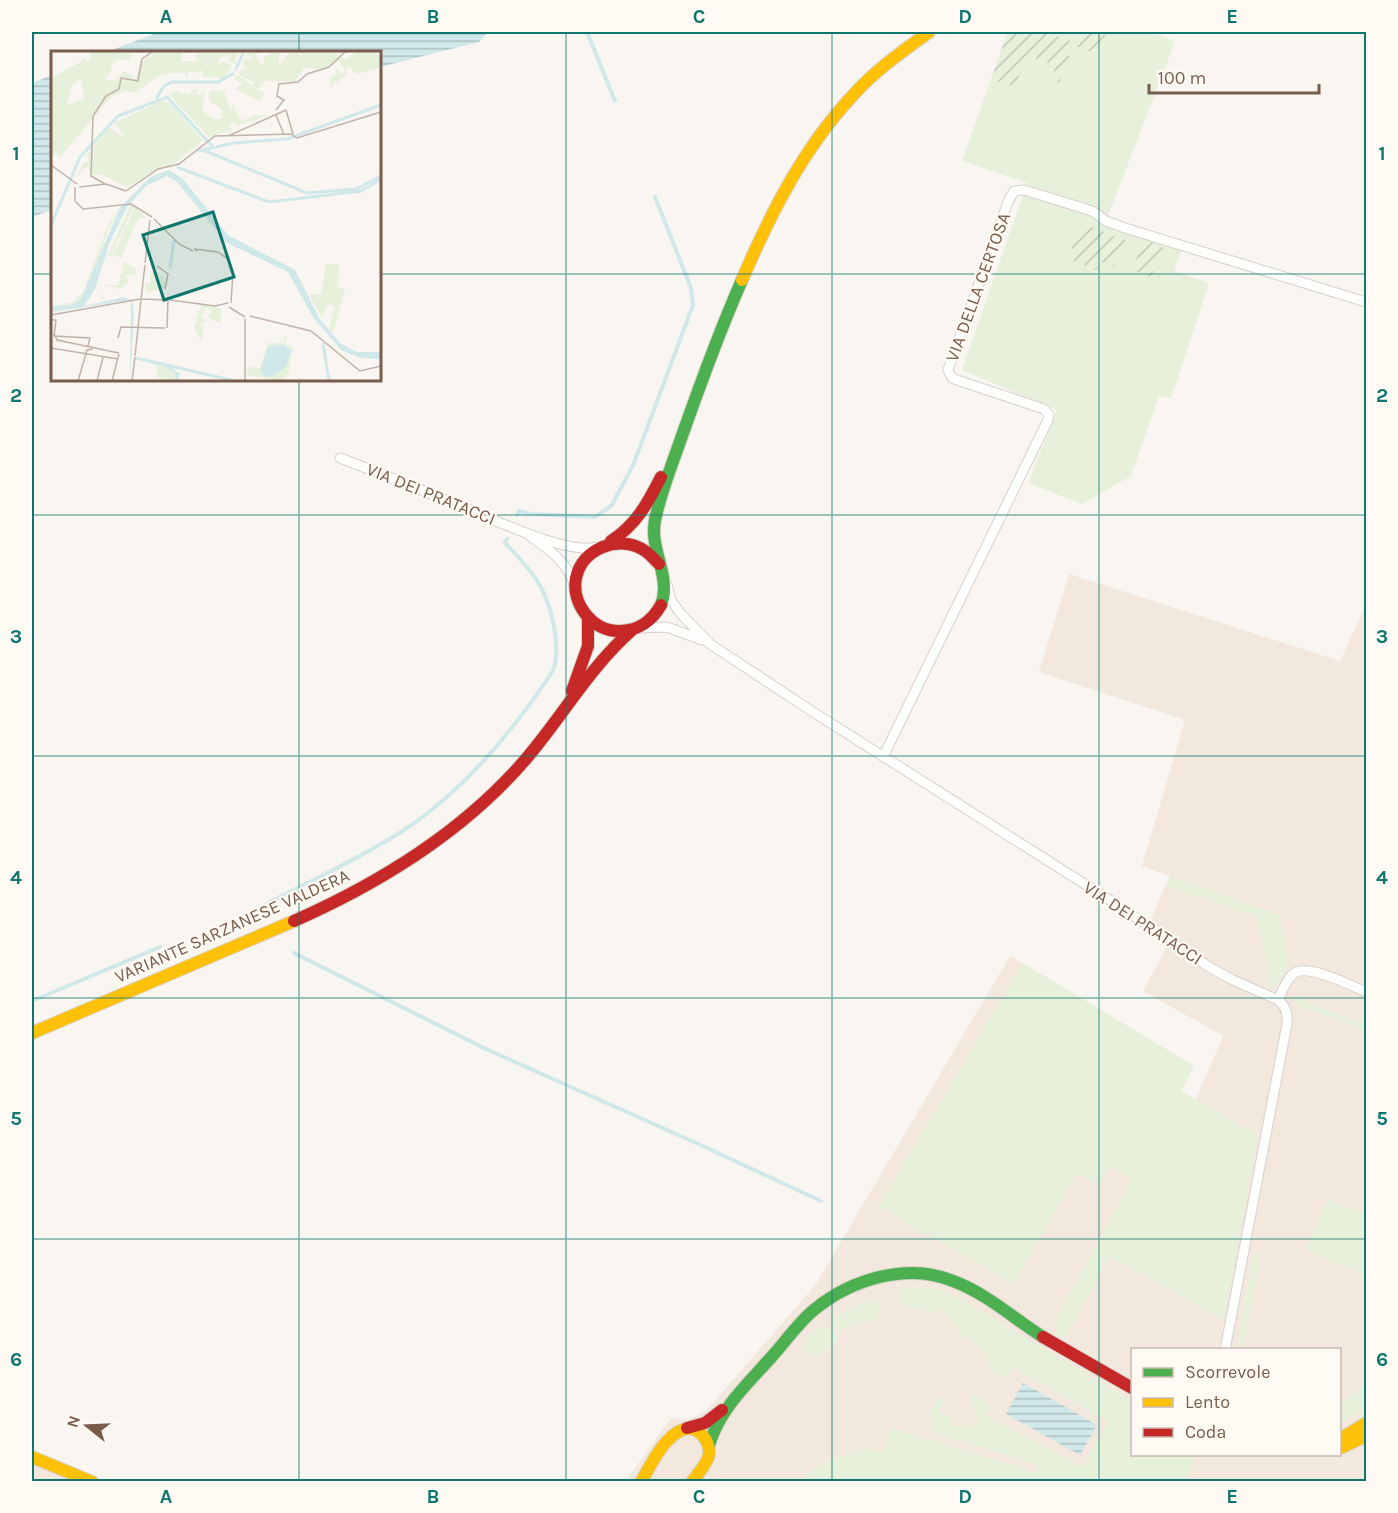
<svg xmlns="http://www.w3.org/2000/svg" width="1398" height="1513" font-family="Karla,sans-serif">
<defs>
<pattern id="garden-furrows" width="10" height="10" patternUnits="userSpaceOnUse" patternTransform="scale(1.5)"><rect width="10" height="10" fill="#e7f0db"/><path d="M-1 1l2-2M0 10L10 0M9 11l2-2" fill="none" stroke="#c0c6b4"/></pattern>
<pattern id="water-rules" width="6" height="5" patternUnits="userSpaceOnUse" patternTransform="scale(1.5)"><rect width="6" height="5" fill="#d0e8ea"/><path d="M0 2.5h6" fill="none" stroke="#aebfc0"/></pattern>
</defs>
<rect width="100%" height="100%" fill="#f9f5f0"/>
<path fill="#f2e8de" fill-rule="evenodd" d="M 1069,574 L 1340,661 L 1366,605 L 1366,1481 L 625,1482 L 671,1418 L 686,1419 L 697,1416 L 707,1410 L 816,1284 L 1010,956 L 1194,1066 L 1181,1091 L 1196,1099 L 1223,1036 L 1143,991 L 1172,937 L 1149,923 L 1170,876 L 1142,866 L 1185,720 L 1039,672 ZM 1132,1350 L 1340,1350 L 1340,1454 L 1132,1454 Z
M 32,1462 L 78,1481 L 32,1481 Z"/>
<path fill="#e7f0db" d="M 1008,32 L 1154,32 L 1175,42 L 1106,221 L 1180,246 L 1181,252 L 1174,271 L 1209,283 L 1171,399 L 1159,396 L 1131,476 L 1082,504 L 1028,483 L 1057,410 L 962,370 L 1027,183 L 962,161 Z
M 1170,876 L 1279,915 L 1289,968 L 1272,990 L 1258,917 L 1166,886 Z
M 1023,963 L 1194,1066 L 1181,1091 L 1258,1135 L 1224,1319 L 1109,1257 L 1064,1339 L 1055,1332 L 1058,1315 L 1133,1179 L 1110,1166 L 1099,1185 L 1077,1172 L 1013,1284 L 879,1207 Z
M 1295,997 L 1366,1025 L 1366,1032 L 1293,1003 Z
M 1328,1200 L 1366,1215 L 1366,1275 L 1306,1250 Z
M 1253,1253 L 1261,1255 L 1242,1349 L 1237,1349 Z
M 910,1287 L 930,1287 L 950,1293 L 1132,1401 L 1132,1454 L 1195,1455 L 1187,1481 L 799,1481 L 811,1470 L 834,1459 L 867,1449 L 883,1453 L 891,1428 L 1035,1472 L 1037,1465 L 932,1432 L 930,1411 L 939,1396 L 945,1400 L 938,1412 L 953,1418 L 950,1426 L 966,1427 L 979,1425 L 971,1397 L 976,1394 L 986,1399 L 985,1402 L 991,1406 L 986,1415 L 1082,1468 L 1108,1421 L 1013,1368 L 1007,1377 L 990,1370 C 989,1354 980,1343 964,1339 L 951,1319 L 939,1307 L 935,1314 L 922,1309 L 903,1307 L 900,1300 L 900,1289 Z
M 871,1301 L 878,1303 L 880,1306 L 877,1319 L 855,1323 L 841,1330 L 836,1328 L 833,1318 L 865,1302 Z
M 821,1326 L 831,1329 L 838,1335 L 838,1339 L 818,1357 L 810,1357 L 804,1350 C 806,1339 811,1332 821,1326 Z
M 1366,1385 L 1366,1406 L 1340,1424 L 1340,1404 Z"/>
<path fill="url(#garden-furrows)" d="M 1008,32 L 1045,32 L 1074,42 L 1079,32 L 1096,32 L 1106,35 L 1099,55 L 1073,45 L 1059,83 L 1051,80 L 1056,65 L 1026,56 L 1015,87 L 991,79 Z
M 1082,223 L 1125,240 L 1114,267 L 1100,261 L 1096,270 L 1068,258 Z
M 1144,239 L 1163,247 L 1151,277 L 1132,270 Z"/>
<path fill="url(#water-rules)" d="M 159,32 L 488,32 L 479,42 L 380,67 L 380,52 L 107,52 Z
M 52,75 L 52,210 L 32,217 L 32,83 Z
M 1023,1383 L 1097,1425 L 1080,1455 L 1006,1414 Z"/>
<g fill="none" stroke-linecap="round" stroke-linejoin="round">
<path stroke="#d0e8ea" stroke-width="4" d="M 587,32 L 615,101
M 517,515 L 519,511 L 531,514 L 595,517 L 612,505 L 634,463 L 693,305 L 691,288 L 655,197
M 268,903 C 312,880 359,859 401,832 C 464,791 512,732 553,671 C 562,646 551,601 536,579 C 527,566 516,554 505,543 L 507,539
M 294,953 L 486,1049 L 694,1142 L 821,1201
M 32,1001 L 160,947"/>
<g stroke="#d7d1cb" stroke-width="11">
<path id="street" d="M 340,458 C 382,474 424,491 465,508 C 496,520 566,555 597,547
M 531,537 C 552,551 566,562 575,585
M 667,585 L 671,600 L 680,613 L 710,644 L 810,710 L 1113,902 L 1209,967 L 1231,979 L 1278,1000 C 1286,1006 1288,1014 1287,1024 L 1225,1350
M 641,628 L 667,627 L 702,640
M 883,757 L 1047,422 L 1049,415 L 1044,409 L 957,380 L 952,378 L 948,370 L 1008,202 L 1014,191 L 1024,190 L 1083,208 L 1094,212 L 1106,221 L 1125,228 L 1366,302
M 1278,1000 C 1282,992 1286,980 1293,974 C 1306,962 1352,986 1366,992"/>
</g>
<g stroke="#d9d2cb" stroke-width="14">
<path id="fast" d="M 661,605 C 672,577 649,550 655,520 C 661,491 673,462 683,433 C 701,382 720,330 742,280
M 709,1445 C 721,1406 750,1382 775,1353 C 788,1338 800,1321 815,1309 C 852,1279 908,1262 953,1281 C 986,1293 1013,1318 1043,1337"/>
</g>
<g stroke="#d9d2cb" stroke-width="14">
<path id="slow" d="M 742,280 C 771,212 804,147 855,93 C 877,69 903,51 929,32
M 32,1033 L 294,921
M 1340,1439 L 1366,1423
M 1340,1448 L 1366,1436
M 32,1457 L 92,1482
M 641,1482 C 651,1465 663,1438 682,1430 C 698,1423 713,1443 708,1458 C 705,1466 697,1475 692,1482"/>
</g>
<g stroke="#d9d2cb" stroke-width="14">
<path id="jam" d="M 611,541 C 636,525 648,503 661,477
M 659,564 C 654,559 648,552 642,549 C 617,535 582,549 576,578 C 571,604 593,632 620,631 C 638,631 652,621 661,605
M 572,691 L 588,646 L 588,618
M 294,921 C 380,883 463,832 525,760 C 562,717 589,668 632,630
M 1043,1337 L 1132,1388
M 687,1428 L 705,1423 L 722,1410"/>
</g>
<use href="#street" stroke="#fefefd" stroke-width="9"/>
<use href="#fast" stroke="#4caf50" stroke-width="12"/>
<use href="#slow" stroke="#ffc107" stroke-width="12"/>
<use href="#jam" stroke="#c62828" stroke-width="12"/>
</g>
<path fill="none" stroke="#0f766e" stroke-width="1.5" stroke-opacity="0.55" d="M 299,32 L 299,52M 566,32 L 566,1482M 832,32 L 832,1482M 1099,32 L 1099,1482M 32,274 L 52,274M 380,274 L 1366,274M 299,380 L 299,1482M 32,515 L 1366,515M 32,756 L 1366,756M 32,998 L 1366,998M 32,1239 L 1366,1239"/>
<g text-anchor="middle" stroke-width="4.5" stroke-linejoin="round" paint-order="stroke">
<g font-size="18" fill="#7a5c4d" stroke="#fffaf3">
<text transform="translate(978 287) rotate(-70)" y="6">VIA DELLA CERTOSA</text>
<text transform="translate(431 494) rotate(22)" y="6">VIA DEI PRATACCI</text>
<text transform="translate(1143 923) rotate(33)" y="6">VIA DEI PRATACCI</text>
<text transform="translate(232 926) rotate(-24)" y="6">VARIANTE SARZANESE VALDERA</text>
</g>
</g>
<g transform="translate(51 51)">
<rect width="330" height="330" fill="#f9f5f0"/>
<path d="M 71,154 L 58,177 L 41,227 L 33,245 L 21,254 L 0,255 L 22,251 L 32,242 L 57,174 ZM 80,154 L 83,155 L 60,205 L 56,205 ZM 84,156 L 96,167 L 87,167 L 70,208 L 64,203 L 61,206 ZM 73,211 L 85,217 L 84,224 L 75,223 L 77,231 L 69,238 L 55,234 L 51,245 L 54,247 L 50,249 L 54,234 L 67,234 ZM 105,220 L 112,226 L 113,234 L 116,223 L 114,237 L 95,241 L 94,232 L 100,232 L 98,223 ZM 151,252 L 170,258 L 170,272 L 161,269 L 157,264 L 161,260 L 155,256 L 150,265 L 155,270 L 148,275 L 153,276 L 150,290 L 143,277 ZM 234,284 L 236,285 L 234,292 L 242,297 L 237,324 L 228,330 L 196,324 L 197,316 L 209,317 L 217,292 L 233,292 Z" fill="#e7f0db"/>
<path d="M 39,0 L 76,0 L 81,4 L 79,9 L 66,9 L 59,16 L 62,19 L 54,28 L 62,30 L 74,20 L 85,28 L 88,14 L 104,0 L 132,0 L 130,11 L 146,10 L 144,4 L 150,0 L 186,1 L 184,13 L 178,10 L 179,3 L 167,8 L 168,14 L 172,10 L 181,15 L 173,27 L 151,26 L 151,18 L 147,22 L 137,20 L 136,29 L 135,22 L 117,22 L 115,26 L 112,22 L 84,42 L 75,40 L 61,45 L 9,106 L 5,102 L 0,106 L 0,27 L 31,10 L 30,5 L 36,10 L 40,8 ZM 30,27 L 33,48 L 16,54 L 21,34 ZM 198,0 L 211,0 L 204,5 L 212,16 L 213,7 L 221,2 L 214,0 L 233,1 L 228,3 L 228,14 L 239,0 L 282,0 L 294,9 L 307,0 L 322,0 L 329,6 L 328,17 L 306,23 L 297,16 L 294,25 L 278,37 L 280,26 L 287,22 L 283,20 L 287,19 L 290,24 L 294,20 L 288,10 L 270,18 L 253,17 L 245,31 L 215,30 L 206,38 L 214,41 L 209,50 L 183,38 L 192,32 L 184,28 L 186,24 L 200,34 L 204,32 L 187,23 L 189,19 L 197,18 L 192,15 L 193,8 L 204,8 L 198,4 L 195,6 ZM 143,38 L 148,39 L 145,44 L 154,41 L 151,59 L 162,68 L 171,68 L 171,58 L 158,50 L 158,40 L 173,40 L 180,63 L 181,51 L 190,70 L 205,64 L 218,64 L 186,75 L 182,72 L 178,74 L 182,79 L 158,86 L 118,44 L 126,40 L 138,44 ZM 110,50 L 119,52 L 152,89 L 122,114 L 109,116 L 77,136 L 49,123 L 40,124 L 37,116 L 31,118 L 24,130 L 31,113 L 38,109 L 35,105 L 58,76 L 74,87 L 63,72 ZM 275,213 L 289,213 L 286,235 L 294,238 L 282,282 L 278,278 L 283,256 L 276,253 L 271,267 L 258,244 L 270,243 ZM 105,312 L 119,314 L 118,318 L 127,324 L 126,330 L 106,326 Z" fill="#e7f0db" fill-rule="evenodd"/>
<path d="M 118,119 L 132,128 L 177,184 L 244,219 L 268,267 L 289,292 L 306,301 L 330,301 L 330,308 L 309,307 L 290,299 L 262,266 L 237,221 L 176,192 L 126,131 L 116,125 L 95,135 L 76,156 L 59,191 L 44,238 L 33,255 L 73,246 L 81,249 L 83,265 L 79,330 L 80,249 L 0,261 L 0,255 L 21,254 L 30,248 L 69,157 L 99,126 ZM 233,294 L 240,300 L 235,316 L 220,326 L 212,324 L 210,317 L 217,296 Z" fill="#d0e8ea"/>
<path fill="none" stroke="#d0e8ea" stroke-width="3" d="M 184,20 L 193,0M 105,48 L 113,35 L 121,31 L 167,31 L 183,22M 152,99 L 256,142 L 305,138 L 330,125M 147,100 L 183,92 L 236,88 L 330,54M 126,116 L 218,151 L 310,140 L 330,128M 0,174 L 29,106 L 67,65 L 116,46 L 162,96M 119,217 L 123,189M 272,292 L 278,330M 85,307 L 184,330M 111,312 L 127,323 L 126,330"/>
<path fill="none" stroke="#c2b3aa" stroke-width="1.5" d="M 225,59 L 233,49 L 226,45 L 228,33 L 247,31 L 256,23 L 278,16 L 295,0M 235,59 L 242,83M 225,64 L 233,84M 177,85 L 235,59M 0,114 L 26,133M 54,133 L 40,125 L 42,65 L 55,45 L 68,38 L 70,27 L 87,30 L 91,8 L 102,0M 24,136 L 24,150 L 32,158 L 80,153 L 101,166M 28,136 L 55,133 L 75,140M 75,140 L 107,118 L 128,113 L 164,85 L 240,83 L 246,87 L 330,61M 103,168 L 128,193 L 142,200M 146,200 L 143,198 L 167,201 L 178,209 L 182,220 L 180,252M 94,212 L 99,169M 94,214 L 90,248 L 117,249M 106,215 L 117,223 L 114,238M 119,249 L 164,255 L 177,252M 178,256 L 194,266M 0,264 L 89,248M 199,265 L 260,280 L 309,320 L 330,315M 0,269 L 5,269 L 3,285 L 39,287 L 37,295M 116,277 L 117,249M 3,282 L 6,289 L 68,302M 67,287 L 70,276 L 114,277M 0,297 L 67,308M 84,305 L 90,249M 27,330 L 36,299 L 42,298M 46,330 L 52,306M 61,330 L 68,303M 81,330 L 84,306M 194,330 L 194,268"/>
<path fill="#0f766e" fill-opacity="0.15" stroke="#0f766e" stroke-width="3" d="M 162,161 L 183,226 L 113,249 L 92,184 Z"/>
<rect width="330" height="330" fill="none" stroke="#7a5c4d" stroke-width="3"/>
</g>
<rect width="1398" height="1513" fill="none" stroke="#fffaf3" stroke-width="66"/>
<rect x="1131" y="1348" width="210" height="108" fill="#fffaf3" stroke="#cabbb1" stroke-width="1.5"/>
<rect x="1143" y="1368" width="30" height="9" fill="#4caf50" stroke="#cabbb1" stroke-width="1.5"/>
<text x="1185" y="1378" font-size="18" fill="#7a5c4d">Scorrevole</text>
<rect x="1143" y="1398" width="30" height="9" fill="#ffc107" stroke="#cabbb1" stroke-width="1.5"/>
<text x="1185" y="1408" font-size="18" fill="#7a5c4d">Lento</text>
<rect x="1143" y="1428" width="30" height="9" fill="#c62828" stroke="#cabbb1" stroke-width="1.5"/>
<text x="1185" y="1438" font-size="18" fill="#7a5c4d">Coda</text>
<g transform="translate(87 1426) rotate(288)" stroke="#fffaf3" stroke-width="4.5" paint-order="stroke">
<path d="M0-4.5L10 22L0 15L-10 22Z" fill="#7a5c4d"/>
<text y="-9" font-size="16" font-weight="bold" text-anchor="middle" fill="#7a5c4d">N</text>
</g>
<path d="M1149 84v9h170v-9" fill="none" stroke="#7a5c4d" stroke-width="3"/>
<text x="1158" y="84" font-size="18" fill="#7a5c4d" stroke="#fffaf3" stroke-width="4.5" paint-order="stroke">100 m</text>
<rect x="33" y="33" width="1332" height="1447" fill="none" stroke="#0f766e" stroke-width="2"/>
<g font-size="20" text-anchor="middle" font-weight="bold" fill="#0f766e">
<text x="166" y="23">A</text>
<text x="433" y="23">B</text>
<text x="699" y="23">C</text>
<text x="965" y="23">D</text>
<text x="1232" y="23">E</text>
<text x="16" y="160">1</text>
<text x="1382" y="160">1</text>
<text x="16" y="402">2</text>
<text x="1382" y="402">2</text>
<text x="16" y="643">3</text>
<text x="1382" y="643">3</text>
<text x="16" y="884">4</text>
<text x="1382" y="884">4</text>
<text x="16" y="1125">5</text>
<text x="1382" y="1125">5</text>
<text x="16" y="1366">6</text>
<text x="1382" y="1366">6</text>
<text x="166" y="1503">A</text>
<text x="433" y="1503">B</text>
<text x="699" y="1503">C</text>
<text x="965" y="1503">D</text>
<text x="1232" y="1503">E</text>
</g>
</svg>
